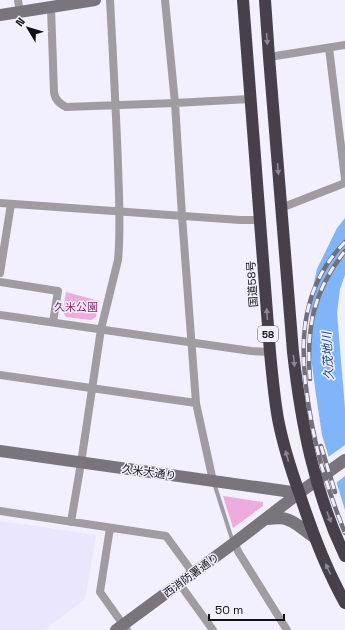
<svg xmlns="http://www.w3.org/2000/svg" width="345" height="630" font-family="'Space Grotesk','Noto Sans JP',sans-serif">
<rect width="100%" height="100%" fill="#f2effe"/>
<path fill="#eae6fd" d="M 0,521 L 96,535 L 85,599 L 44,630 L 0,630 Z"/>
<path fill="#eeabde" d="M 66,292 L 99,301 L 96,317 L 91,320 L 66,317 L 63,312 Z
M 223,496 L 263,502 L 263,506 L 233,528 Z"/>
<path fill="#80b5f9" d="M 345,218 L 345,275 L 340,289 L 337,313 L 345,408 L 345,510 L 322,435 L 316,395 L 311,357 L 310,329 L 311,296 L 317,269 L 337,228 Z"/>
<path fill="#f2effe" d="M 345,445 L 345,476 L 336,483 L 327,458 Z"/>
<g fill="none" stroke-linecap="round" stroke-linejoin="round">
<path stroke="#a09ca2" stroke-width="4" d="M 214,483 L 230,533 L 233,542"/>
<path stroke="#a09ca2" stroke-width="8" d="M 18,0 L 20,13
M 165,0 L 175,103 L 182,216 L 196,403 L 213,481
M 51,8 L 54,92 C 55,100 59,103 66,107 L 175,103 L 250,99
M 329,48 L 345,179
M 269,57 L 345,45
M 0,203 L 240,220 L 260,220
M 281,208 L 345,183
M 0,273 L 11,204
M 0,282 L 58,291 L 53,322
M 0,315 L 251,351 L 270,352
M 0,375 L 196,403
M 0,511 L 166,536 L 193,573
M 71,522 L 81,463 L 101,329 L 118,260 C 121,229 119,197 118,165 C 116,110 113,55 110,0
M 110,528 L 100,592 L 127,630
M 234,543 L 239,553 L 287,630
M 179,583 L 213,630"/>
<path stroke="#7a747c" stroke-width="12" d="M 0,15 L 95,0
M 0,451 L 299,493
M 265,519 C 270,519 276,518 281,518 C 294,519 304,531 314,537
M 116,630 L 234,543 L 299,493 L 345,460"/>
<path stroke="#47404b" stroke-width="12" d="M 243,0 L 270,352 C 272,374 274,396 278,419 C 283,445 291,470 300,495 C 312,532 326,569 345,603
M 265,0 L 269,57 L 293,352 C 301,423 314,491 345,556"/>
<g stroke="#716f79" stroke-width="4.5">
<path id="rail" d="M 345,242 C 296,292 299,355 311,420 C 318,459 330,496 345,533
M 310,379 C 306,329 313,291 345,251
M 321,446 L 335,492"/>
</g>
<use href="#rail" stroke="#f2effe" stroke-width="3" stroke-dasharray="9" stroke-linecap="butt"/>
</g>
<defs><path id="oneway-solid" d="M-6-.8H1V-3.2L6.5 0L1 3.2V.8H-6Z"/></defs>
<g fill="#8b8693">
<use href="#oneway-solid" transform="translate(267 39) rotate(86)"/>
<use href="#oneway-solid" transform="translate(278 169) rotate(85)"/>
<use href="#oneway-solid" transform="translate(267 314) rotate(-94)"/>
<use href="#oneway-solid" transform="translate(294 361) rotate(84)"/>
<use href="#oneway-solid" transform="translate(287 456) rotate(-105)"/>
<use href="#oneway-solid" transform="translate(329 517) rotate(69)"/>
<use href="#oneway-solid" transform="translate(328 569) rotate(-115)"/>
</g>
<g text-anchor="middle" stroke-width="3" stroke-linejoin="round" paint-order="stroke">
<rect fill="#f2effe" stroke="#55535c" stroke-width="1" x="258" y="326" width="20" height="16" rx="3"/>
<g font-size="10" font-weight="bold" fill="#121016">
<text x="268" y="338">58</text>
</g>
<g font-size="11" fill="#121016" stroke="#f2effe">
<text transform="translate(252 284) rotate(-94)" y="4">国道58号</text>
<text transform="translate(149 472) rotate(8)" y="4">久米大通り</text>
<text transform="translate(191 575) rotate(-36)" y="4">西消防署通り</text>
</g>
<g font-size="11" fill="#812c72" stroke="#f2effe">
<text x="76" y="311">久米公園</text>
</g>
<g font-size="12" font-style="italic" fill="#154885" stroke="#f2effe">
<text transform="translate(328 356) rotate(-93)" y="4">久茂地川</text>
</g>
</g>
<g transform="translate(28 28) rotate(308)" stroke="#f2effe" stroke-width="3" paint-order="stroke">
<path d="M0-3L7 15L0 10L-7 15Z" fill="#121016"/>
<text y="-6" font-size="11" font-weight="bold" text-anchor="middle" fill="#121016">N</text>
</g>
<path d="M209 614v6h75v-6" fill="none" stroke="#121016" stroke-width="2"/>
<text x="215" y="614" font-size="12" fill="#121016" stroke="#f2effe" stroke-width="3" paint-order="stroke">50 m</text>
</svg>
